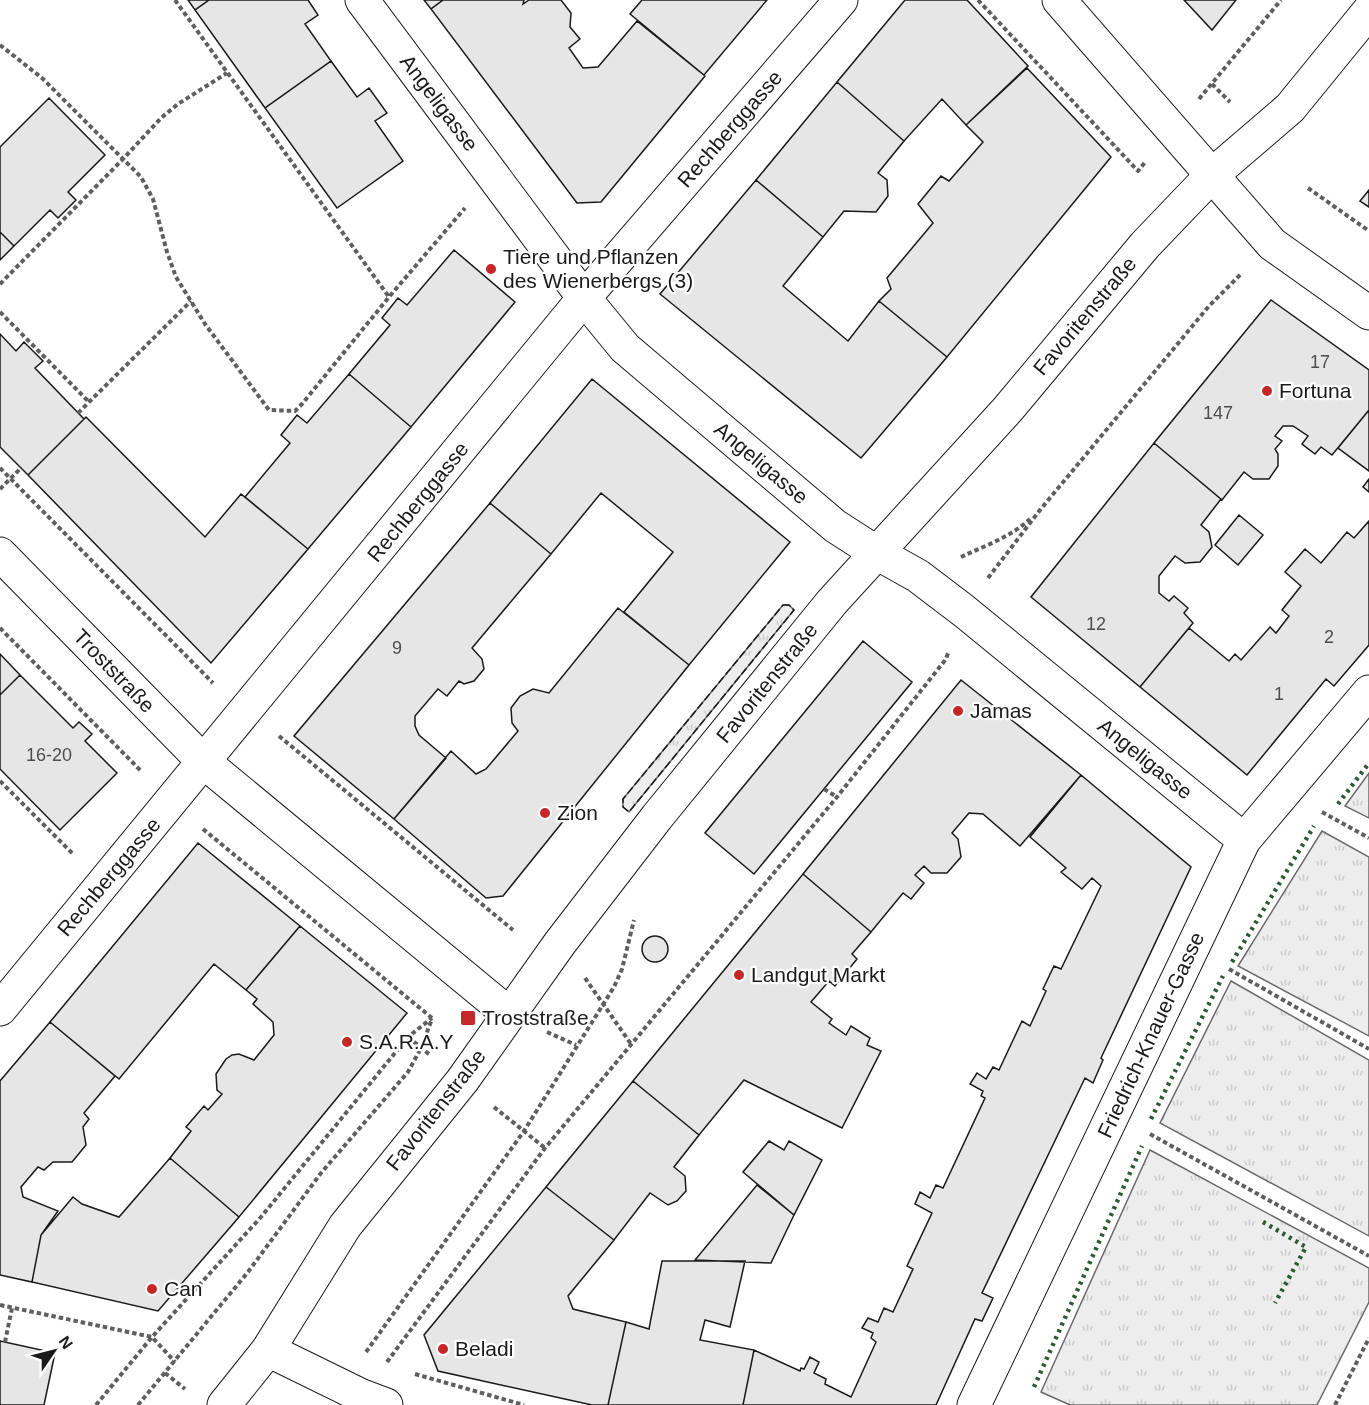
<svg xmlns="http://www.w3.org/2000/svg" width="1369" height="1405" font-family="Arial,sans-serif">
<defs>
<pattern id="grass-tufts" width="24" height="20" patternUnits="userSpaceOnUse" patternTransform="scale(1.5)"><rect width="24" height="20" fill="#ededed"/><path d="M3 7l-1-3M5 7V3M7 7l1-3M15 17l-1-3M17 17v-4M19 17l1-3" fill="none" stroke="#cbcbcb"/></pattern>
</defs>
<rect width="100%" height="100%" fill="#fff"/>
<path fill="url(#grass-tufts)" stroke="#6a6a6a" stroke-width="1.5" d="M 783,605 L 789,605 L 794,610 L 629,812 L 623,807 L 623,799 Z
M 1369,773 L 1369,818 L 1345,806 Z
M 1322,831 L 1369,857 L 1369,1036 L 1238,966 Z
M 1231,981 L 1369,1060 L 1369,1236 L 1160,1123 Z
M 1150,1150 L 1369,1268 L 1369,1302 L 1317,1405 L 1070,1405 L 1041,1392 Z"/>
<path fill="#e6e6e6" stroke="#1a1a1a" stroke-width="1.5" d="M 188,0 L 209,0 L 195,10 Z
M 209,0 L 308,0 L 318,15 L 305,24 L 331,61 L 265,108 L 195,10 Z
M 424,0 L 443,0 L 431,9 Z
M 443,0 L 524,0 L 523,4 L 529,0 L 561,0 L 571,13 L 570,27 L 580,39 L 569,48 L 583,68 L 598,67 L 637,21 L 705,76 L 601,202 L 577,203 L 431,9 Z
M 642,0 L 767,0 L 704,75 L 630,14 Z
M 905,0 L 967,0 L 1028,66 L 966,125 L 942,99 L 904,141 L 837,82 Z
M 1184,0 L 1236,0 L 1212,30 Z
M 331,61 L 357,97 L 369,88 L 387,113 L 375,121 L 403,161 L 337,208 L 265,108 Z
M 1027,68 L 1111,157 L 947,357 L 879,301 L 891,289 L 887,278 L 933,223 L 918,204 L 941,176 L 949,181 L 983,142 L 966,125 Z
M 837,82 L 904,141 L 878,173 L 887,180 L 888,196 L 876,212 L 844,211 L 823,237 L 756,180 Z
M 49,98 L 105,155 L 68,192 L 76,200 L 58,218 L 50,210 L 14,246 L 0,232 L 0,147 Z
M 756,180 L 823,237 L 783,286 L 848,341 L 879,301 L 947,357 L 861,458 L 660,294 Z
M 1369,190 L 1369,207 L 1360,201 Z
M 0,232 L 14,246 L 0,260 Z
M 454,250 L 515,302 L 411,427 L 349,374 L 390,325 L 382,318 L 398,298 L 407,305 Z
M 1271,300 L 1369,370 L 1369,410 L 1332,455 L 1321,447 L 1315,454 L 1302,444 L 1308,436 L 1293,426 L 1283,426 L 1275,436 L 1282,441 L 1275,449 L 1278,454 L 1278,466 L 1269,479 L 1253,479 L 1244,472 L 1222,500 L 1154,443 Z
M 0,334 L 16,351 L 24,342 L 43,361 L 35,368 L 84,419 L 28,475 L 0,447 Z
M 349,374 L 411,427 L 308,549 L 245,497 L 290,443 L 281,435 L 297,415 L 307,423 Z
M 592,379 L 790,542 L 689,665 L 624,612 L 673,552 L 601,493 L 551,554 L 490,503 Z
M 1369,410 L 1369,471 L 1338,448 Z
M 86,417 L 205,537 L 241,494 L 308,549 L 211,663 L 28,475 Z
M 1154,443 L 1221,499 L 1201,525 L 1209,532 L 1212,547 L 1200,562 L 1185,563 L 1175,556 L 1159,576 L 1159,593 L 1169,601 L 1174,596 L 1188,608 L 1184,613 L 1193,623 L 1140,687 L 1031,597 Z
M 1369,479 L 1369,492 L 1363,487 Z
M 490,503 L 551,554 L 472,648 L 482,659 L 484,669 L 474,681 L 464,684 L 459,681 L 447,696 L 438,689 L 415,716 L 415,726 L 419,735 L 446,758 L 394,819 L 294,736 Z
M 1239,515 L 1263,535 L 1238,565 L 1215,545 Z
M 1369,521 L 1369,645 L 1334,686 L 1326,679 L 1247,775 L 1140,687 L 1189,628 L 1229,661 L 1235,654 L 1241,660 L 1270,627 L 1276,633 L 1289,616 L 1282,610 L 1301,586 L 1285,572 L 1305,549 L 1321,563 L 1347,532 L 1354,538 Z
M 618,608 L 689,665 L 503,896 L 486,898 L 394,819 L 451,751 L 476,774 L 486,769 L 518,731 L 512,723 L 511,708 L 520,696 L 533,689 L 549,693 Z
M 863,641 L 912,682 L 754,874 L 705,833 Z
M 0,654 L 20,675 L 0,695 Z
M 20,675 L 73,728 L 79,722 L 92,734 L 85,741 L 117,773 L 60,830 L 0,769 L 0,695 Z
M 961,680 L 1081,775 L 1020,846 L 983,814 L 969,813 L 952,833 L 958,839 L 961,857 L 947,873 L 931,873 L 924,866 L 915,875 L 924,883 L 911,899 L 903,893 L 871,932 L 803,874 Z
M 1081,775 L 1191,867 L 1101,1058 L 1103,1060 L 1093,1083 L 1085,1078 L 982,1293 L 993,1298 L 982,1321 L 975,1319 L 936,1405 L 743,1405 L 754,1350 L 800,1371 L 801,1368 L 804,1369 L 810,1357 L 819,1362 L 814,1373 L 826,1379 L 825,1384 L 851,1397 L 876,1342 L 871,1338 L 873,1333 L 862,1328 L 868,1318 L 878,1322 L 884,1308 L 893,1312 L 913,1269 L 907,1266 L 932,1213 L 915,1204 L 920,1192 L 930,1198 L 936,1185 L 943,1188 L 985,1098 L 981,1096 L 983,1091 L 970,1084 L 977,1073 L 986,1079 L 993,1067 L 999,1070 L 1022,1021 L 1030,1026 L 1046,991 L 1043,989 L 1054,966 L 1061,969 L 1101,886 L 1092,878 L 1082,889 L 1061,872 L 1066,868 L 1030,837 Z
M 198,843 L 300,926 L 246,990 L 214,964 L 119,1079 L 50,1022 Z
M 803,874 L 871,932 L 852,954 L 857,959 L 835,986 L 829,981 L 811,1002 L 832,1019 L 829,1023 L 846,1035 L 851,1026 L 870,1038 L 867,1045 L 881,1051 L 842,1128 L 744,1080 L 699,1135 L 633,1081 Z
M 300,926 L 407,1013 L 239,1217 L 170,1158 L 191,1131 L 186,1127 L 204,1106 L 208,1110 L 222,1094 L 217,1090 L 216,1074 L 226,1059 L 232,1055 L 239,1054 L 254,1060 L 274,1035 L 273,1022 L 253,1004 L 257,999 L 246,990 Z
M642 949a13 13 0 1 1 26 0a13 13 0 1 1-26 0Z
M 50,1022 L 115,1076 L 84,1113 L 89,1119 L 83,1127 L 86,1145 L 72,1162 L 53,1162 L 44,1170 L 38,1167 L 21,1187 L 23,1197 L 58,1211 L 41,1235 L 32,1282 L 0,1275 L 0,1081 Z
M 633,1081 L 699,1135 L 674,1167 L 685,1176 L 686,1191 L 677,1201 L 668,1205 L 650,1193 L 614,1240 L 546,1187 Z
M 769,1141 L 784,1150 L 789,1141 L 822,1160 L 794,1215 L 743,1172 Z
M 170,1158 L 239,1217 L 158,1311 L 32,1282 L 41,1235 L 73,1197 L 82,1204 L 119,1217 Z
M 757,1185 L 794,1215 L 771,1263 L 695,1260 Z
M 546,1187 L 614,1240 L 568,1296 L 573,1309 L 626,1322 L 608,1405 L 592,1405 L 438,1371 L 424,1335 Z
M 662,1261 L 745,1261 L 730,1327 L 705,1320 L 700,1340 L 754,1350 L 743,1405 L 608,1405 L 626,1322 L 649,1329 Z
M 0,1341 L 55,1353 L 44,1405 L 0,1405 Z"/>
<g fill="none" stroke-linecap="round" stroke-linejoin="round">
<g stroke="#1a1a1a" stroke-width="35">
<path id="minor" d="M 362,0 L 584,298 L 625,348 L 835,526 L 877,553 L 918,576 L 964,611 L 1244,840
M 0,1009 L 584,298 L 841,0
M 268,1350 L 362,1396 L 386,1405
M 974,1405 L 1244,840 L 1369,692"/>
</g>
<g stroke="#1a1a1a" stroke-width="35">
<path id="tertiary" d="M 1059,0 L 1272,244 L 1369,313
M 0,554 L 204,762 L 509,1014"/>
</g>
<g stroke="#1a1a1a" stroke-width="35">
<path id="secondary" d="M 224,1405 L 268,1350 L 345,1226 L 462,1081 L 560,943 L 657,817 L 832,602 L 1008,409 L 1145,245 L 1212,175 L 1290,108 L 1369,11"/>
</g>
<path stroke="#5f5f5f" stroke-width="4" stroke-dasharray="4.5 3" stroke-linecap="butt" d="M 175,0 L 389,297
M 978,0 L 1138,171 L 1146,161
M 0,45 L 42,78 L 141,177 L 153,199 L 167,252 L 176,277 L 205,324 L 269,410 L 295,411 L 302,404 L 389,297 L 465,208
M 1212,84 L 1230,102
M 1199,99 L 1281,0
M 1308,188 L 1369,231
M 0,284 L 123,159 L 161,118 L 178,104 L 227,73
M 0,312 L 89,402
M 78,413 L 191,301
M 0,468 L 213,683
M 0,489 L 21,468
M 961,557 C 984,546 1011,537 1030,519
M 988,578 L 1040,510 L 1209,306 L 1242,273
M 0,628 L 141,771
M 279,736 L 513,930
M 0,781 L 74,855
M 824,789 L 837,797
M 1322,812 L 1369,838
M 203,829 L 432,1018
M 1229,969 L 1369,1049
M 585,978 L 631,1044
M 547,1032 L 576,1045
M 408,1037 L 430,1055
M 494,1107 L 545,1148
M 1150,1134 L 1369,1256
M 0,1305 L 152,1337 L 175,1362
M 5,1342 L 12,1308
M 366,1352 L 524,1131 L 614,987 L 622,969 L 634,920
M 387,1362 L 545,1148 L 837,797 L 946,659 L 948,653
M 165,1373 L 185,1389
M 415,1374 L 524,1405
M 96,1405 L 152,1337 L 261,1217 L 408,1037 L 432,1018
M 138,1405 L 248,1272 L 321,1173 L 408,1072 L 421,1048 L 432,1019
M 1335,1405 L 1369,1338"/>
<use href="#minor" stroke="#fff" stroke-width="33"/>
<use href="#tertiary" stroke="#fff" stroke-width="33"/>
<use href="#secondary" stroke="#fff" stroke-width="33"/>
<path stroke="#2b5a34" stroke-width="4.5" stroke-dasharray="3 4.5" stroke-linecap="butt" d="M 1338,804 L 1369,763
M 1232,962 L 1314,826
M 1151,1119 L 1223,976
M 1263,1222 L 1306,1247 L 1275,1303
M 1034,1387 L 1142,1146"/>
<path stroke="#1a1a1a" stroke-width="1.5" stroke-dasharray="8 3" stroke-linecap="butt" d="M 783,605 L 789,605 L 794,610 L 629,812 L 623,807 L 623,799 Z"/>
</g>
<g fill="#c62828" stroke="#fff" stroke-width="2">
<circle cx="491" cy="269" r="6"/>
<circle cx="1267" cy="391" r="6"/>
<circle cx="958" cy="711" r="6"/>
<circle cx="545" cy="813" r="6"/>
<circle cx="739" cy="975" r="6"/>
<rect x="460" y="1010" width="16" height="16" rx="3"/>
<circle cx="347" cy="1042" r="6"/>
<circle cx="152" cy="1289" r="6"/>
<circle cx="443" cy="1349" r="6"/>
</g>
<g text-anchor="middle" stroke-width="4.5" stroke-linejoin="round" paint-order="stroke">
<g font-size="18" fill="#4d4d4d">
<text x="1320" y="368">17</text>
<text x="1218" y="419">147</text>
<text x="1096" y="630">12</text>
<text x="1329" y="643">2</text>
<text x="397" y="654">9</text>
<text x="1279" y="700">1</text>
<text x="49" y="761">16-20</text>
</g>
<g font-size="21" fill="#1a1a1a" stroke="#fff">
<text transform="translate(439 103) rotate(53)" y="7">Angeligasse</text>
<text transform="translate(730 129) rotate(-49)" y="7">Rechberggasse</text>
<text transform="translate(1085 316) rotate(-50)" y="7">Favoritenstraße</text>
<text transform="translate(761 463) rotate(40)" y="7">Angeligasse</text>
<text transform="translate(418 502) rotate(-51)" y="7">Rechberggasse</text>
<text transform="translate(114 671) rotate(46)" y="7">Troststraße</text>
<text transform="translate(767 683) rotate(-51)" y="7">Favoritenstraße</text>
<text transform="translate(1145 759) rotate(39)" y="7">Angeligasse</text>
<text transform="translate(109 877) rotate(-50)" y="7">Rechberggasse</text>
<text transform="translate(1151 1035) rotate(-65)" y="7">Friedrich-Knauer-Gasse</text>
<text transform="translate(436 1110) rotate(-52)" y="7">Favoritenstraße</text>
</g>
<g font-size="21" fill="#1a1a1a" stroke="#fff" text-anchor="start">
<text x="503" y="264">Tiere und Pflanzen<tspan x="503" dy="24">des Wienerbergs (3)</tspan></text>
<text x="1279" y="398">Fortuna</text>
<text x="970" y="718">Jamas</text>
<text x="557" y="820">Zion</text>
<text x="751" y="982">Landgut Markt</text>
<text x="482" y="1025">Troststraße</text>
<text x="359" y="1049">S.A.R.A.Y</text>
<text x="164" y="1296">Can</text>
<text x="455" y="1356">Beladi</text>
</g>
</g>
<g transform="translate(54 1351) rotate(55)" stroke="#ffffff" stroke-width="4.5" paint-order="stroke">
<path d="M0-4.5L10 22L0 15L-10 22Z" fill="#1a1a1a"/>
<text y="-9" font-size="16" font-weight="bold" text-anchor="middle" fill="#1a1a1a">N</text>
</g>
</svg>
